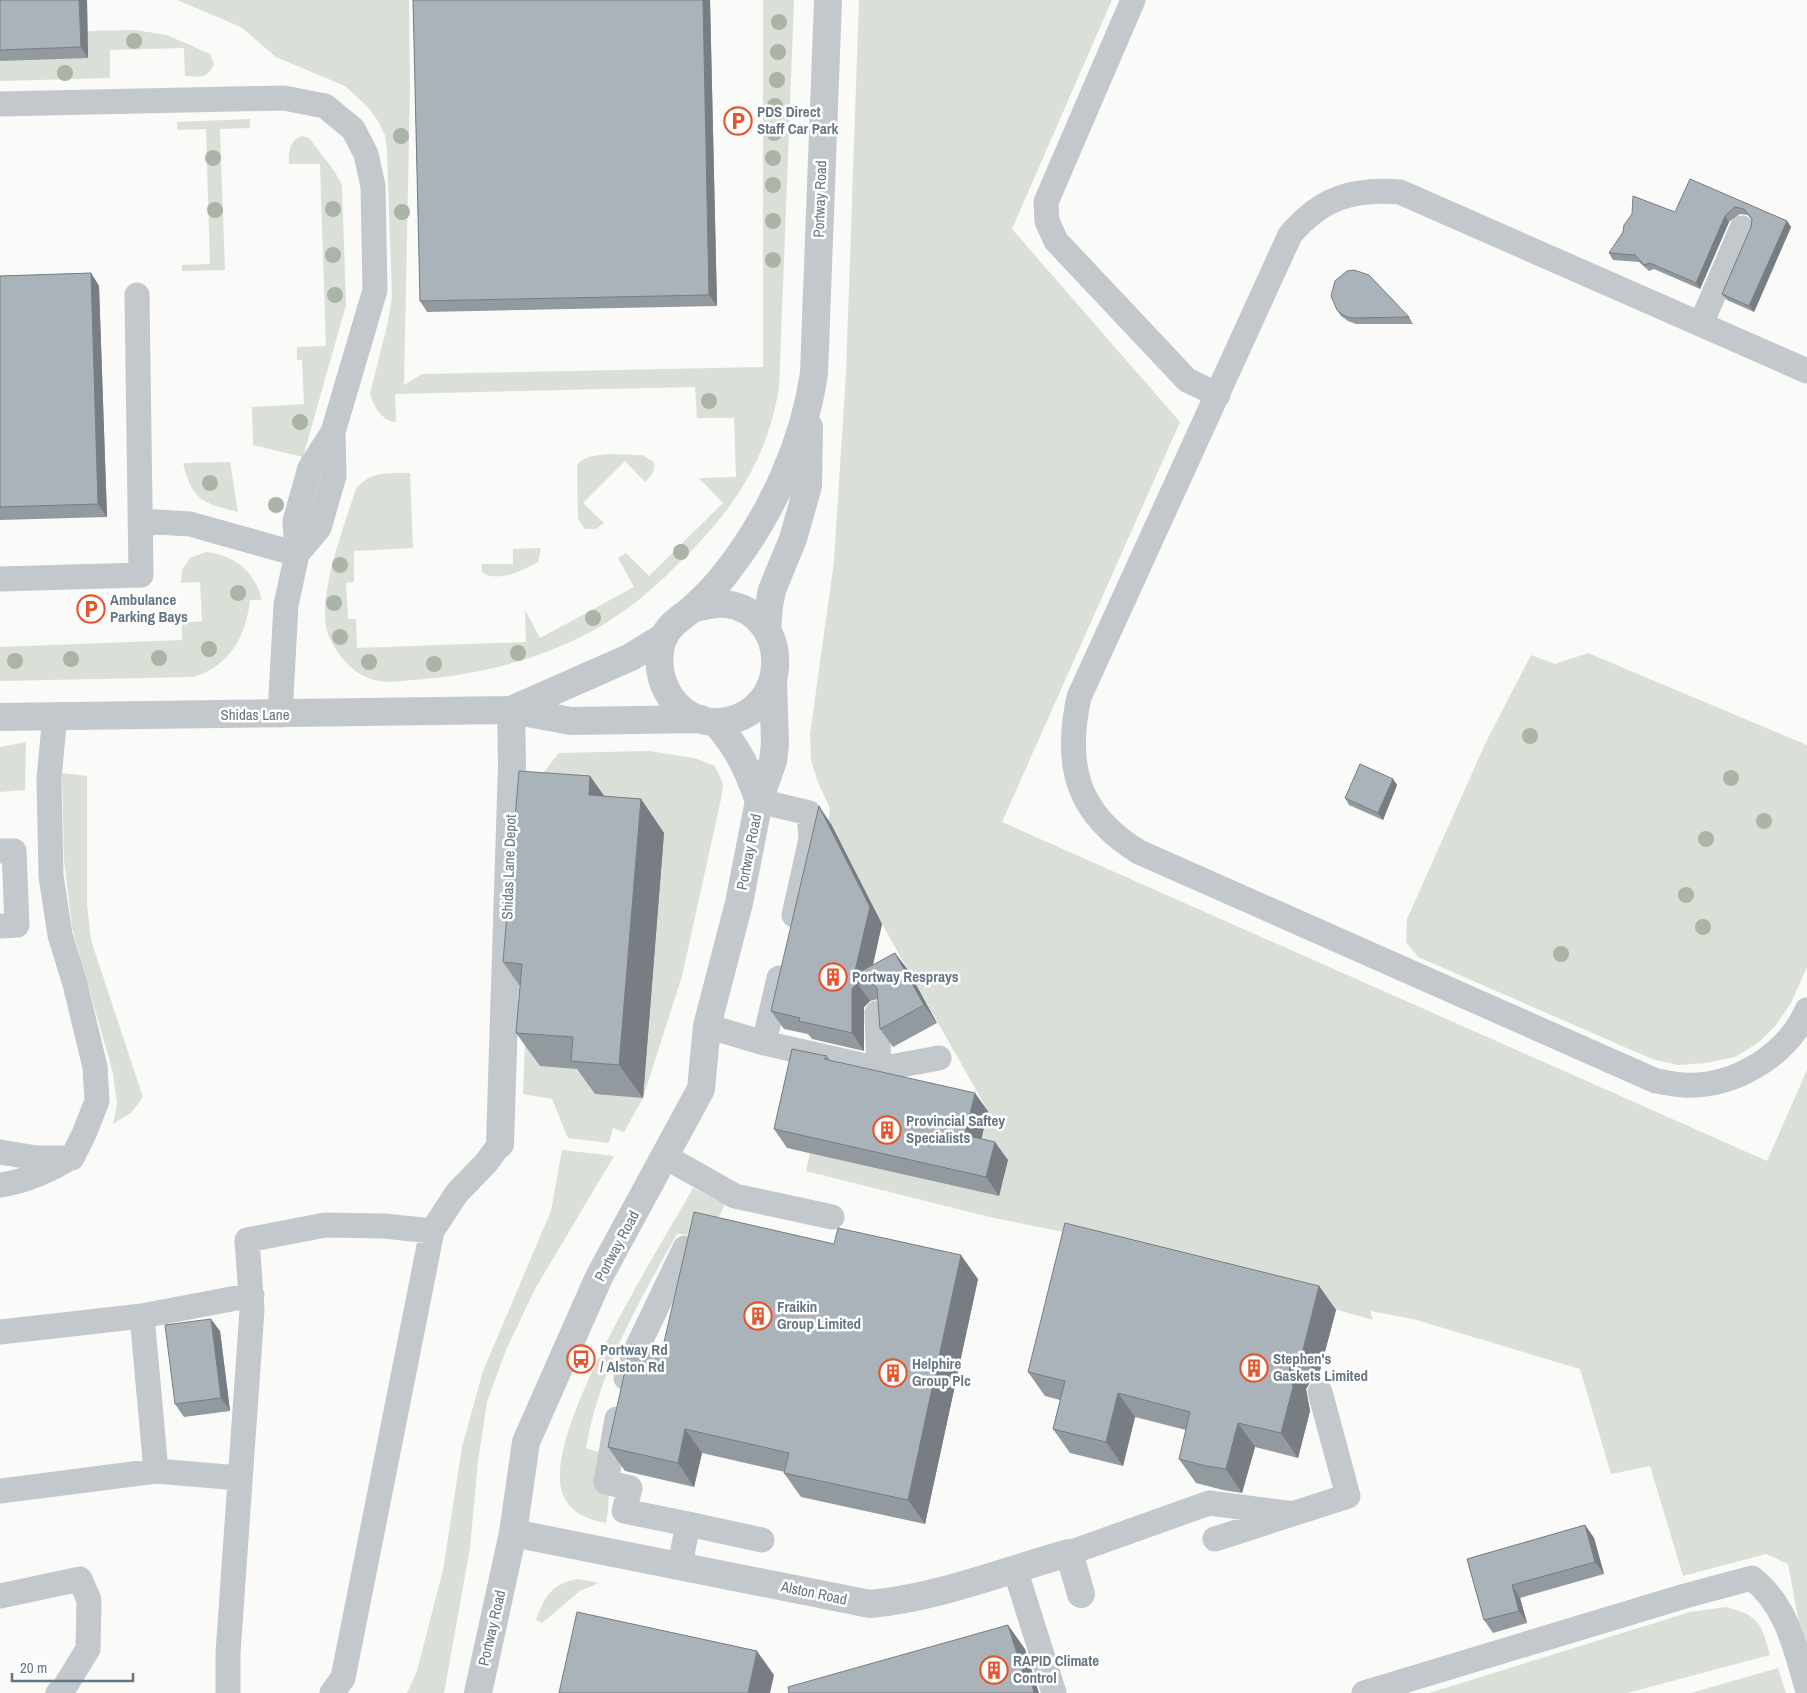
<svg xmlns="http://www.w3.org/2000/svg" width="1807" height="1693" font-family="'Archivo Narrow',sans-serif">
<rect width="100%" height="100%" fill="#fafaf8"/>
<path fill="#dadfd7" d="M 177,0 L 409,0 L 410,90 L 404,385 L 422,374 L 763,367 L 763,0 L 794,0 L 779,388 C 767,461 731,513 679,563 C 661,581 642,599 621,613 C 561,655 485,675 413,680 C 398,681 382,684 368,678 C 348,670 330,646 326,626 C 320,588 344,526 356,489 C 370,471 389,473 410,473 L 413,548 L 354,551 L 354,582 L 346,583 L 348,619 L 356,619 L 357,648 L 526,642 L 525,610 L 540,638 L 634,587 L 618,558 L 626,553 L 649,576 L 723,503 L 699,478 L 736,477 L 734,418 L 697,418 L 695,387 L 395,394 L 396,422 C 381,421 374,406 370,394 L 388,322 L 392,297 L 387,150 L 385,135 L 378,121 L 368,107 L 345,86 L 276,57 L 241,27 Z
M 859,0 L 1112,0 L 1012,229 L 1180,422 L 1002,822 L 1767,1161 L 1807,1070 L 1807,1644 L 1803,1645 L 1788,1564 L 1766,1554 L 1683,1576 L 1650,1466 L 1611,1474 L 1580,1369 L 1413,1319 L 1370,1311 L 1373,1320 L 1064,1232 L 994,1218 L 806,1171 L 810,1153 L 999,1196 L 1008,1161 L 978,1154 L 988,1111 L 882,924 L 846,853 L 825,849 L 830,808 L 819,785 L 811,760 L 810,735 L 834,561 L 846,373 Z
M 135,30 L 167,35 L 210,54 L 214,64 C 208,79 199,77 185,76 L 184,48 L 110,50 L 110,78 L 0,81 L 0,61 L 87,31 Z
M 250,119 L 250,128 L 220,129 L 225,270 L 182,271 L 182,265 L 210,264 L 206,129 L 177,130 L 177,122 Z
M 302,136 L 309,138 L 335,172 L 342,185 L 346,305 L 303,457 L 253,445 L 252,407 L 304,404 L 302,360 L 297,360 L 297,347 L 326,346 L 320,164 L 289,164 C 289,151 289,141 302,136 Z
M 642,455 L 654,462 C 656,471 651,476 645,482 L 625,461 L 583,503 L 604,523 L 596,529 L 585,529 L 578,519 L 577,465 C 587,450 625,455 642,455 Z
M 230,462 L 238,512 C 202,503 192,500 183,463 Z
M 541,548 L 538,562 C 525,569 497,584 482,572 L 482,564 L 513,564 L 513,549 Z
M 206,552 C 235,555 255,572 262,600 L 250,600 C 246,636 230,666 193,677 L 0,681 L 0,647 L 182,640 L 182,623 L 202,621 L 200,582 L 181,583 L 182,570 L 190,558 Z
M 1588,653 L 1807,745 L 1807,967 L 1791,1003 L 1776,1025 L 1758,1043 L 1735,1057 L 1706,1063 L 1678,1065 L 1652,1059 L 1418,957 L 1406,942 L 1407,919 L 1486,742 L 1531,655 L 1555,664 Z
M 26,742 L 25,790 L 0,792 L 0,747 Z
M 649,751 L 694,758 L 715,766 L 723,784 L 721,799 L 682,976 L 643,1098 L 624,1132 L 613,1128 L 609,1143 L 568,1138 L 552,1099 L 523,1094 L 527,995 L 523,798 L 559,753 Z
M 62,773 L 87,776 L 87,905 L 91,940 L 143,1097 L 132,1112 L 113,1124 L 117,1104 L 113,1073 L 72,928 L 64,860 Z
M 562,1150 L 614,1156 L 535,1289 L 506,1350 L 487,1402 L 478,1461 L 470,1548 L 444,1693 L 407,1693 L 417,1671 L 443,1570 L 462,1447 L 483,1371 L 551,1211 Z
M 693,1188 L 725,1204 L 710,1236 L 677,1234 C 638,1303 600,1369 586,1448 L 601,1453 C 607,1482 612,1493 606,1523 C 587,1519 569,1513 562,1492 C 543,1430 661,1246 693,1188 Z
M 578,1579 L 599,1583 L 580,1591 L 542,1623 L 536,1620 C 545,1596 551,1584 578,1579 Z
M 1726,1607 C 1760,1616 1761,1623 1770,1655 L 1627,1693 L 1429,1693 L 1690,1612 Z
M 1778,1668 L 1786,1693 L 1691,1693 Z"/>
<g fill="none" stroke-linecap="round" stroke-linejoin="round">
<path stroke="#c3c8cc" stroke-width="25" d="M 1133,0 L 1046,202 L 1047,221 L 1056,241 L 1187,380 L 1218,395
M 0,104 L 284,98 L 325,106 L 353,129 L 366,154 L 373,186 L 375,290 L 333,432 L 310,468 L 295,521 L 297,554 L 286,605 L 280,715
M 1701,324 L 1742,228
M 1807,371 L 1400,192 C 1353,188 1321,198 1290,235 L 1079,697 C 1064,766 1077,814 1139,852 L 1656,1081 C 1665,1082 1674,1085 1683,1085 C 1733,1088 1787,1056 1807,1010
M 140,521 L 190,524 L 297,554
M 297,554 L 319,528 L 334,476 L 333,432
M 0,579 L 141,575 L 137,295
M 759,801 L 809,813 L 811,839 L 794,915
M 0,851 L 14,851 L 17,925 L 0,926
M 877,1013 L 879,1069
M 707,1026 L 764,1043 L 779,978
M 764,1043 L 879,1069 L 939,1058
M 0,1152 L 37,1158 L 72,1158 L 84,1134 L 97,1101 L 95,1067 L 75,984 L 60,935 L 51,876 L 49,778 L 55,715
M 664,1156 L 735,1196 L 832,1217
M 0,1185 C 24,1182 44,1173 65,1161
M 142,1316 L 252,1295
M 0,1332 L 142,1316 L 156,1471 L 0,1491
M 626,1378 L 637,1348 L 685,1248
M 617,1419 L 606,1482 L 630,1488 L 624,1511 L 688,1524 L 680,1565
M 156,1471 L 239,1478
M 688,1524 L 762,1540
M 1215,1539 L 1348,1496 L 1320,1392
M 1069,1553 L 1209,1503 L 1287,1513
M 1015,1569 L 1054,1693
M 0,1596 L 80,1579 L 89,1600 L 88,1649 L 64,1688 L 58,1693
M 228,1693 L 228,1653 L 252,1310 L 247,1240 L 325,1225 L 384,1226 L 432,1231
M 332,1693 L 343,1678 L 432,1231 L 457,1193 L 486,1163 L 500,1144
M 1364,1693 L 1685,1596 L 1752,1578 C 1787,1606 1795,1647 1807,1688"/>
<path stroke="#c3c8cc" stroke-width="28" d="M 500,1144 L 512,765 L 511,710
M 513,1533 L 870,1604 C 937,1598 1004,1571 1069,1553 L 1081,1594"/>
<path stroke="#c3c8cc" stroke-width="28" d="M 692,609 C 703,606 714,603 726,604 C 791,613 792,708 727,721 C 679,730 647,678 664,637 C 670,623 683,617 693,608 C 706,596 719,583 729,569 C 772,513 804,443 814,373 L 828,0
M 767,631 L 769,606 L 772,590 L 793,539 L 808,486 L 809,427
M 511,710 L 631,657 L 665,636
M 0,717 L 511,710 L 571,721 L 701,719
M 715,722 C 739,749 747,768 759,801
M 478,1693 L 513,1533 L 526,1442 L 599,1277 L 701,1089 L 707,1026 L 739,903 L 759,801 L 773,761 L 775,744 L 773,680"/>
</g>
<g fill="#aab4a7">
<circle cx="779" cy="22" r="8"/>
<circle cx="134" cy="41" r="8"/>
<circle cx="778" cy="52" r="8"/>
<circle cx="65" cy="73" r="8"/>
<circle cx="777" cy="80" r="8"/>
<circle cx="775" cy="106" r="8"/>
<circle cx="774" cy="133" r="8"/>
<circle cx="401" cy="136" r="8"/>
<circle cx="213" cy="158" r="8"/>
<circle cx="773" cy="158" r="8"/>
<circle cx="773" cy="185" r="8"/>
<circle cx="333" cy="209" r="8"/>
<circle cx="215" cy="210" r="8"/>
<circle cx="402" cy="212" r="8"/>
<circle cx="773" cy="221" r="8"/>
<circle cx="333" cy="255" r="8"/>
<circle cx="773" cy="260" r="8"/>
<circle cx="335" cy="295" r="8"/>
<circle cx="709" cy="401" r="8"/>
<circle cx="300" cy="422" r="8"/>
<circle cx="210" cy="483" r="8"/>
<circle cx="276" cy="505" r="8"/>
<circle cx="681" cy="552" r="8"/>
<circle cx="340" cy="565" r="8"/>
<circle cx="238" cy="593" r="8"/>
<circle cx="334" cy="603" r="8"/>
<circle cx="593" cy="618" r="8"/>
<circle cx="340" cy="637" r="8"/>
<circle cx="209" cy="649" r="8"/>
<circle cx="518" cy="653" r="8"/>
<circle cx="159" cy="658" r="8"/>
<circle cx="71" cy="659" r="8"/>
<circle cx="15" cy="661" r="8"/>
<circle cx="369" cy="662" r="8"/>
<circle cx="434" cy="664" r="8"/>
<circle cx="1530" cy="736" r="8"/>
<circle cx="1731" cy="778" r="8"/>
<circle cx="1764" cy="821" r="8"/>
<circle cx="1706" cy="839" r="8"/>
<circle cx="1686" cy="895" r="8"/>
<circle cx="1703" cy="927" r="8"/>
<circle cx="1561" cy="954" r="8"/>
</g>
<path fill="#929a9f" d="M 0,0 L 87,0 L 88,58 L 0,61 Z
M 413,0 L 710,0 L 717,306 L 427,312 L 420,301 Z
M 1690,179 L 1787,221 L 1791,227 L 1754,312 L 1727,300 L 1722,294 L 1751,227 L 1752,220 L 1748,215 L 1740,214 L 1729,222 L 1700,289 L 1654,269 L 1649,271 L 1639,262 L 1613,260 L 1609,253 L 1675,212 Z
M 91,273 L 99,286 L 107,517 L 0,520 L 0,276 Z
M 1337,310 L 1409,317 L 1413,324 L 1356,324 L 1348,321 L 1341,316 Z
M 590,776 L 604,796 L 641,799 L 664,833 L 643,1098 L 595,1094 L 577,1069 L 540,1066 L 516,1033 L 520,986 L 503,962 Z
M 1393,779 L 1397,785 L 1383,820 L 1349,805 L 1345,798 Z
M 831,824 L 882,924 L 873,965 L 895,953 L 908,970 L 937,1023 L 893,1047 L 880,1029 L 878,999 L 870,1001 L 864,1007 L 864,1051 L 812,1039 L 808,1034 L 784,1029 L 771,1011 Z
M 792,1049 L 827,1056 L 830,1060 L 988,1111 L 981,1139 L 1008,1160 L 999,1196 L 787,1148 L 774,1129 Z
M 834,1244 L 978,1279 L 925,1524 L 801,1497 L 784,1473 L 785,1472 L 702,1453 L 694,1487 L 625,1471 L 608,1447 L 662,1351 Z
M 1319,1286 L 1336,1310 L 1318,1378 L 1310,1382 L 1306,1389 L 1310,1411 L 1298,1458 L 1255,1447 L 1242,1493 L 1223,1490 L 1196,1483 L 1179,1459 L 1186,1430 L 1135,1417 L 1123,1466 L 1070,1453 L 1053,1429 L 1060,1400 L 1045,1396 L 1028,1372 Z
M 220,1331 L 230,1411 L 184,1417 L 175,1404 Z
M 1585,1525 L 1594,1538 L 1604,1574 L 1520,1598 L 1527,1623 L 1493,1633 L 1484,1620 L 1467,1559 Z"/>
<path fill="#777d82" d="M 79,0 L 87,0 L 88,58 L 81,47 Z
M 703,0 L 710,0 L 717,306 L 709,295 Z
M 1725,216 L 1729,222 L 1700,289 L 1696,283 Z
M 1787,221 L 1791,227 L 1754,312 L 1749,306 Z
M 91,273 L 99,286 L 107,517 L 98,504 Z
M 590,776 L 614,810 L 589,795 Z
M 1393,779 L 1397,785 L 1383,820 L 1378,813 Z
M 641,799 L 664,833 L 643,1098 L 619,1065 Z
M 819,806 L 831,824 L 882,924 L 869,982 L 854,975 Z
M 895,953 L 908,970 L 937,1023 L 924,1005 Z
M 857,983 L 870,1001 L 864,1007 L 864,1051 L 852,1033 L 852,989 Z
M 975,1093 L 988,1111 L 978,1154 L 965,1135 Z
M 995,1142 L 1008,1160 L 999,1196 L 986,1177 Z
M 961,1255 L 978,1279 L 925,1524 L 908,1500 Z
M 1319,1286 L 1336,1310 L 1318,1378 L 1302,1354 Z
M 211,1319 L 220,1331 L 230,1411 L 221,1398 Z
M 1293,1358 L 1310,1382 L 1306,1389 L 1310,1411 L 1298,1458 L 1281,1433 L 1289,1365 Z
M 1118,1393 L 1135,1417 L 1123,1466 L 1106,1442 Z
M 1238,1423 L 1255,1447 L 1242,1493 L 1226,1469 Z
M 685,1429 L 702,1453 L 694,1487 L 678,1463 Z
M 1585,1525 L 1594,1538 L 1604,1574 L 1595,1562 Z
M 1512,1585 L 1520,1598 L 1527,1623 L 1519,1611 Z
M 1008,1625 L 1025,1649 L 1039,1693 L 1034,1693 L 1023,1673 Z
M 757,1651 L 774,1675 L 770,1693 L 748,1693 Z"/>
<path fill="#aab3b9" stroke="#777d82" d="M 0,0 L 79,0 L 81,47 L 0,50 Z
M 413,0 L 703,0 L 709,295 L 420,301 Z
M 1690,179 L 1787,221 L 1749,306 L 1722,294 L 1751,227 L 1752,219 L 1744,209 L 1735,207 L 1725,216 L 1696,283 L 1650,263 L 1644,265 L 1635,255 L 1609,253 L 1623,232 L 1624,225 L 1632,214 L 1633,196 L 1675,212 Z
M 1354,270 L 1369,275 L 1409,317 L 1351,318 L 1343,315 L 1337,310 L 1331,296 L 1335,281 L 1347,271 Z
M 91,273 L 98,504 L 0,507 L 0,276 Z
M 1360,764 L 1393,779 L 1378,813 L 1345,798 Z
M 519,771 L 590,776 L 589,795 L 641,799 L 619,1065 L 571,1061 L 573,1037 L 516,1033 L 522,964 L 503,962 Z
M 819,806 L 870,907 L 854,975 L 895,953 L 924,1005 L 880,1029 L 877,988 L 872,983 L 865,981 L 857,983 L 852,989 L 852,1033 L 799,1021 L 800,1018 L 771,1011 Z
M 792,1049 L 827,1056 L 824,1059 L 975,1093 L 965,1135 L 995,1142 L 986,1177 L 774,1129 Z
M 694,1212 L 834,1244 L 838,1228 L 961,1255 L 908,1500 L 784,1473 L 789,1453 L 685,1429 L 678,1463 L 608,1447 L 631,1344 L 662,1351 Z
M 1065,1223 L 1319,1286 L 1302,1354 L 1293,1358 L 1289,1365 L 1293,1387 L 1281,1433 L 1238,1423 L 1226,1469 L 1206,1466 L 1179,1459 L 1190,1412 L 1118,1393 L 1106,1442 L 1053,1429 L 1065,1381 L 1028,1372 Z
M 211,1319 L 221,1398 L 175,1404 L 165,1325 Z
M 1585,1525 L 1595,1562 L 1512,1585 L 1519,1611 L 1484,1620 L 1467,1559 Z
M 577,1612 L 757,1651 L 748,1693 L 559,1693 Z
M 1008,1625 L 1023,1673 L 1031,1681 L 1034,1693 L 789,1693 L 788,1687 Z"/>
<defs>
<g id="parking-ring" transform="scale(1.4375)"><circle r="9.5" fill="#fff" stroke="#e4572e" stroke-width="1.5"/><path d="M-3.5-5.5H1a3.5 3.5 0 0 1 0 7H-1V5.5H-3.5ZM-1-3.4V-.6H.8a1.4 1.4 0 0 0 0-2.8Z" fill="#e4572e"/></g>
<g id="building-ring" transform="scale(1.4375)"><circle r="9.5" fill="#fff" stroke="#e4572e" stroke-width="1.5"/><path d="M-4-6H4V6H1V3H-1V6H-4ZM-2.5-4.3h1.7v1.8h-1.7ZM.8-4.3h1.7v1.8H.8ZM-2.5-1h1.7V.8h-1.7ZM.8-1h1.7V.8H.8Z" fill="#e4572e"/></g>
<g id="bus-ring" transform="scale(1.4375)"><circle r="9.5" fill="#fff" stroke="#e4572e" stroke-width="1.5"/><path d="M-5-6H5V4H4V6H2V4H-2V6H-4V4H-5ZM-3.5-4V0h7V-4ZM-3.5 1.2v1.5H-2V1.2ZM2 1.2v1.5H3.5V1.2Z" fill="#e4572e"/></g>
</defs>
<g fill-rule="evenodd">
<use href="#parking-ring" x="738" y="121"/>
<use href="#parking-ring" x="91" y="609"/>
<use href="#building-ring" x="833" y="977"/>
<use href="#building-ring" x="887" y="1130"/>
<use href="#building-ring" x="758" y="1316"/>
<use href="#bus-ring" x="581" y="1359"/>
<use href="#building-ring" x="1254" y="1368"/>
<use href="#building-ring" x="893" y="1373"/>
<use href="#building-ring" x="994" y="1670"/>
</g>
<g text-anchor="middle" stroke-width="5" stroke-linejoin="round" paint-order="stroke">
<g font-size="15" font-weight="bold" fill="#657683" stroke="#fff" text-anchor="start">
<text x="757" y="117">PDS Direct<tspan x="757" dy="17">Staff Car Park</tspan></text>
<text x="110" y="605">Ambulance<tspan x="110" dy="17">Parking Bays</tspan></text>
<text x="852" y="982">Portway Resprays</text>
<text x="906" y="1126">Provincial Saftey<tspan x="906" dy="17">Specialists</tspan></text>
<text x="777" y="1312">Fraikin<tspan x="777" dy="17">Group Limited</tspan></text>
<text x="600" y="1355">Portway Rd<tspan x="600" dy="17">/ Alston Rd</tspan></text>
<text x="1273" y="1364">Stephen's<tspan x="1273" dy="17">Gaskets Limited</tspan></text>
<text x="912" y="1369">Helphire<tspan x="912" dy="17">Group Plc</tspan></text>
<text x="1013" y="1666">RAPID Climate<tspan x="1013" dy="17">Control</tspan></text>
</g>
<g font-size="15" fill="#657683" stroke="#fff">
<text transform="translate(820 199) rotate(-88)" y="5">Portway Road</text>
<text x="255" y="720">Shidas Lane</text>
<text transform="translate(749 852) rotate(-79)" y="5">Portway Road</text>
<text transform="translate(509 867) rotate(-88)" y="5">Shidas Lane Depot</text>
<text transform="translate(617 1246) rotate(-62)" y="5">Portway Road</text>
<text transform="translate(814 1593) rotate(12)" y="5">Alston Road</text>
<text transform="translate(492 1628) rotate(-77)" y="5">Portway Road</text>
</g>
</g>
<path d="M12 1673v8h121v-8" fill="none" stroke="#657683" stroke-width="2.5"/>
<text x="20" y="1673" font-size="15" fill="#657683" stroke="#ffffff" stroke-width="4" paint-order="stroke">20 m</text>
</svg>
